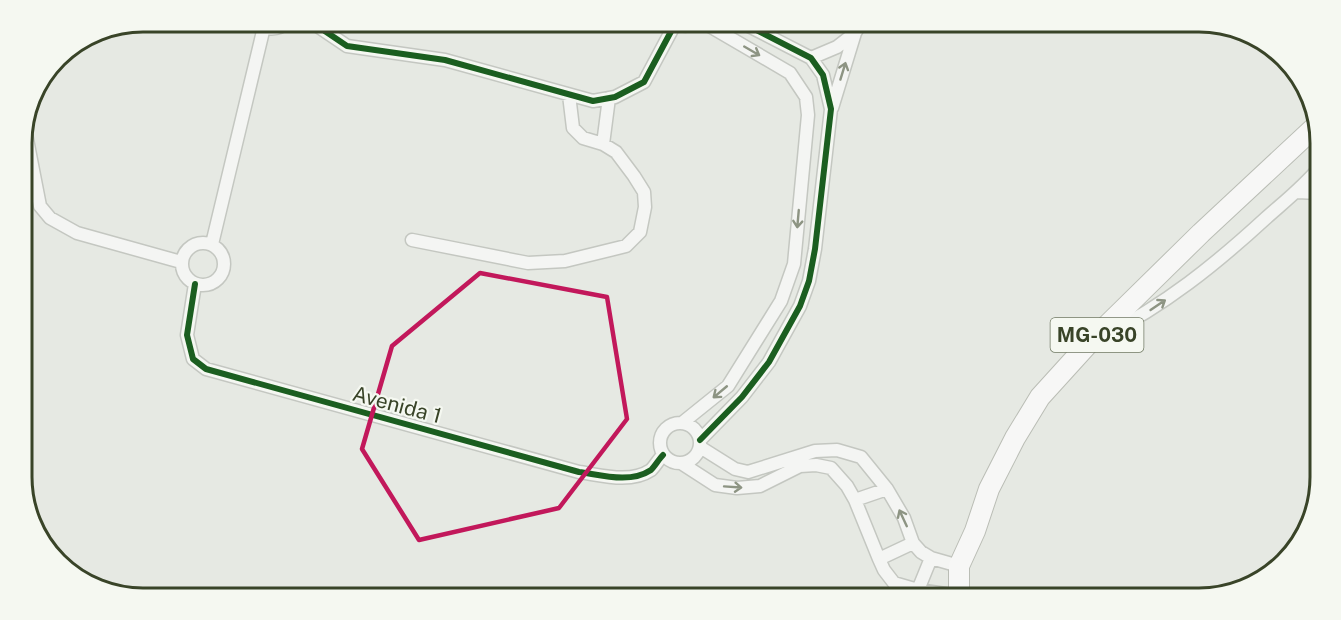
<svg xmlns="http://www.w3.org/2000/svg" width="1341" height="620" font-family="'Public Sans',sans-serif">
<rect width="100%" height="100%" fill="#e6e9e3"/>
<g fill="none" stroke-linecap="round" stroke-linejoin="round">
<g stroke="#c4c7c1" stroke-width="15">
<path id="minor" d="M 254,21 C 266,31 278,31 289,21
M 310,21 L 347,46 L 445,60 L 593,101 L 615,97 L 644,82 L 675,24
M 670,21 C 681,28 691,27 702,21
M 811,58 L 837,47 L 855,33
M 832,108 L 855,33 L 862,21
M 24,124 L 40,206 L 50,218 L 77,233 L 181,262
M 603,144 L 609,98
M 1297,192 L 1319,193
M 412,240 L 528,263 L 565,261 L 626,246 L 640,232 L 645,207 L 644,192 L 634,176 L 616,152 L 603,144 L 583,138 L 573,128 L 569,95
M182 264a21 21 0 1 1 42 0a21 21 0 1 1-42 0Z
M 212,244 L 264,27
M 195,284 L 187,335 L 193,359 L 206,369 L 579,472 C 601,475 630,484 651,470 C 655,466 659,459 663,455
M 1103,336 C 1164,306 1216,264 1266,218 C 1284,202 1303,187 1319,168
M660 443a20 20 0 1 1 40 0a20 20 0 1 1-40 0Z
M 682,423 L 728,386 L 781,301 L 794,264 L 808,115 L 806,97 L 790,73 L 701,21
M 700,440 L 742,397 L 769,362 L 800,306 L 809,281 L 815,249 L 831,109 L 823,75 L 811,58 L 739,21
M 700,447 L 735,469 L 748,472 L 815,451 L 837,450 L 861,457 L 887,489 L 904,518 L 913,543 L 921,552 L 931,558 L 959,566
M 681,463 L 715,485 L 737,488 L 760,486 L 800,466 L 816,465 L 831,468 L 847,486 L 855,500 L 879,559 L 884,570 L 894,583 L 918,590 L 959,596
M 855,500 L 887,489
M 879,559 L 913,543
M 918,590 L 931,558"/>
</g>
<g stroke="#babdb5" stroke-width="22">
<path id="trunk" d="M 959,599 L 959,566 L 975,531 L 989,489 L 1015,438 L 1040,397 L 1089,343 L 1201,233 L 1318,124"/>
</g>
<use href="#minor" stroke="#f4f5f3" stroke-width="12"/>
<use href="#trunk" stroke="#f7f7f6" stroke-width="20"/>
<g stroke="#f5f8f1" stroke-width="10">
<path id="cycleway" d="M 310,21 L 347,46 L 445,60 L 593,101 L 615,97 L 644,82 L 675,24
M 195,284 L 187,335 L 193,359 L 206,369 L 579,472 C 601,475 630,484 651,470 C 655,466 659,459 663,455
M 700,440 L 742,397 L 769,362 L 800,306 L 809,281 L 815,249 L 831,109 L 823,75 L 811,58 L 739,21"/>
</g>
<use href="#cycleway" stroke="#1b5e20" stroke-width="6"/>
</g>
<defs><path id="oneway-shaft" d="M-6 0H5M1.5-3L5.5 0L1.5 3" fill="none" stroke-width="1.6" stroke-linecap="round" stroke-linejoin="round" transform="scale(1.5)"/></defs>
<g stroke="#8d9483">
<use href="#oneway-shaft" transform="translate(752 51) rotate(30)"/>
<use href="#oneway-shaft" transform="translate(843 71) rotate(-73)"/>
<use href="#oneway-shaft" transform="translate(798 219) rotate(95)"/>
<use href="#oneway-shaft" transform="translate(1158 305) rotate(-34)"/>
<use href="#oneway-shaft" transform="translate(720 392) rotate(140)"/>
<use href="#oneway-shaft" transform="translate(733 487) rotate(4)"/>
<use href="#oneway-shaft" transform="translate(903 518) rotate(-115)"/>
</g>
<path fill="none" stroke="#c2185b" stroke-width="4.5" stroke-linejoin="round" d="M 480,273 L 607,297 L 627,419 L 559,508 L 419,540 L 362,449 L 392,346 Z"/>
<g text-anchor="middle" stroke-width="4.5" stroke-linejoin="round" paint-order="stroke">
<rect fill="#f5f8f1" stroke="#717a64" stroke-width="1.5" x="1050.5" y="318" width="93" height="34" rx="4.5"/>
<g font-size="20" font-weight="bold" fill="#394428">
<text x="1097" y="342">MG-030</text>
</g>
<g font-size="21" fill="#394428" stroke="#f5f8f1">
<text transform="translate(397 405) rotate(15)" y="7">Avenida 1</text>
</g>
</g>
<path d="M0 0H1341V620H0ZM143 32H1199A111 111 0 0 1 1310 143V477A111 111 0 0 1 1199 588H143A111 111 0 0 1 32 477V143A111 111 0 0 1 143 32Z" fill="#f5f8f1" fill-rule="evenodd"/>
<path fill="none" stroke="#394428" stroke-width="3" d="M143 32H1199A111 111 0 0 1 1310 143V477A111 111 0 0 1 1199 588H143A111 111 0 0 1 32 477V143A111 111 0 0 1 143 32Z"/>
</svg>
